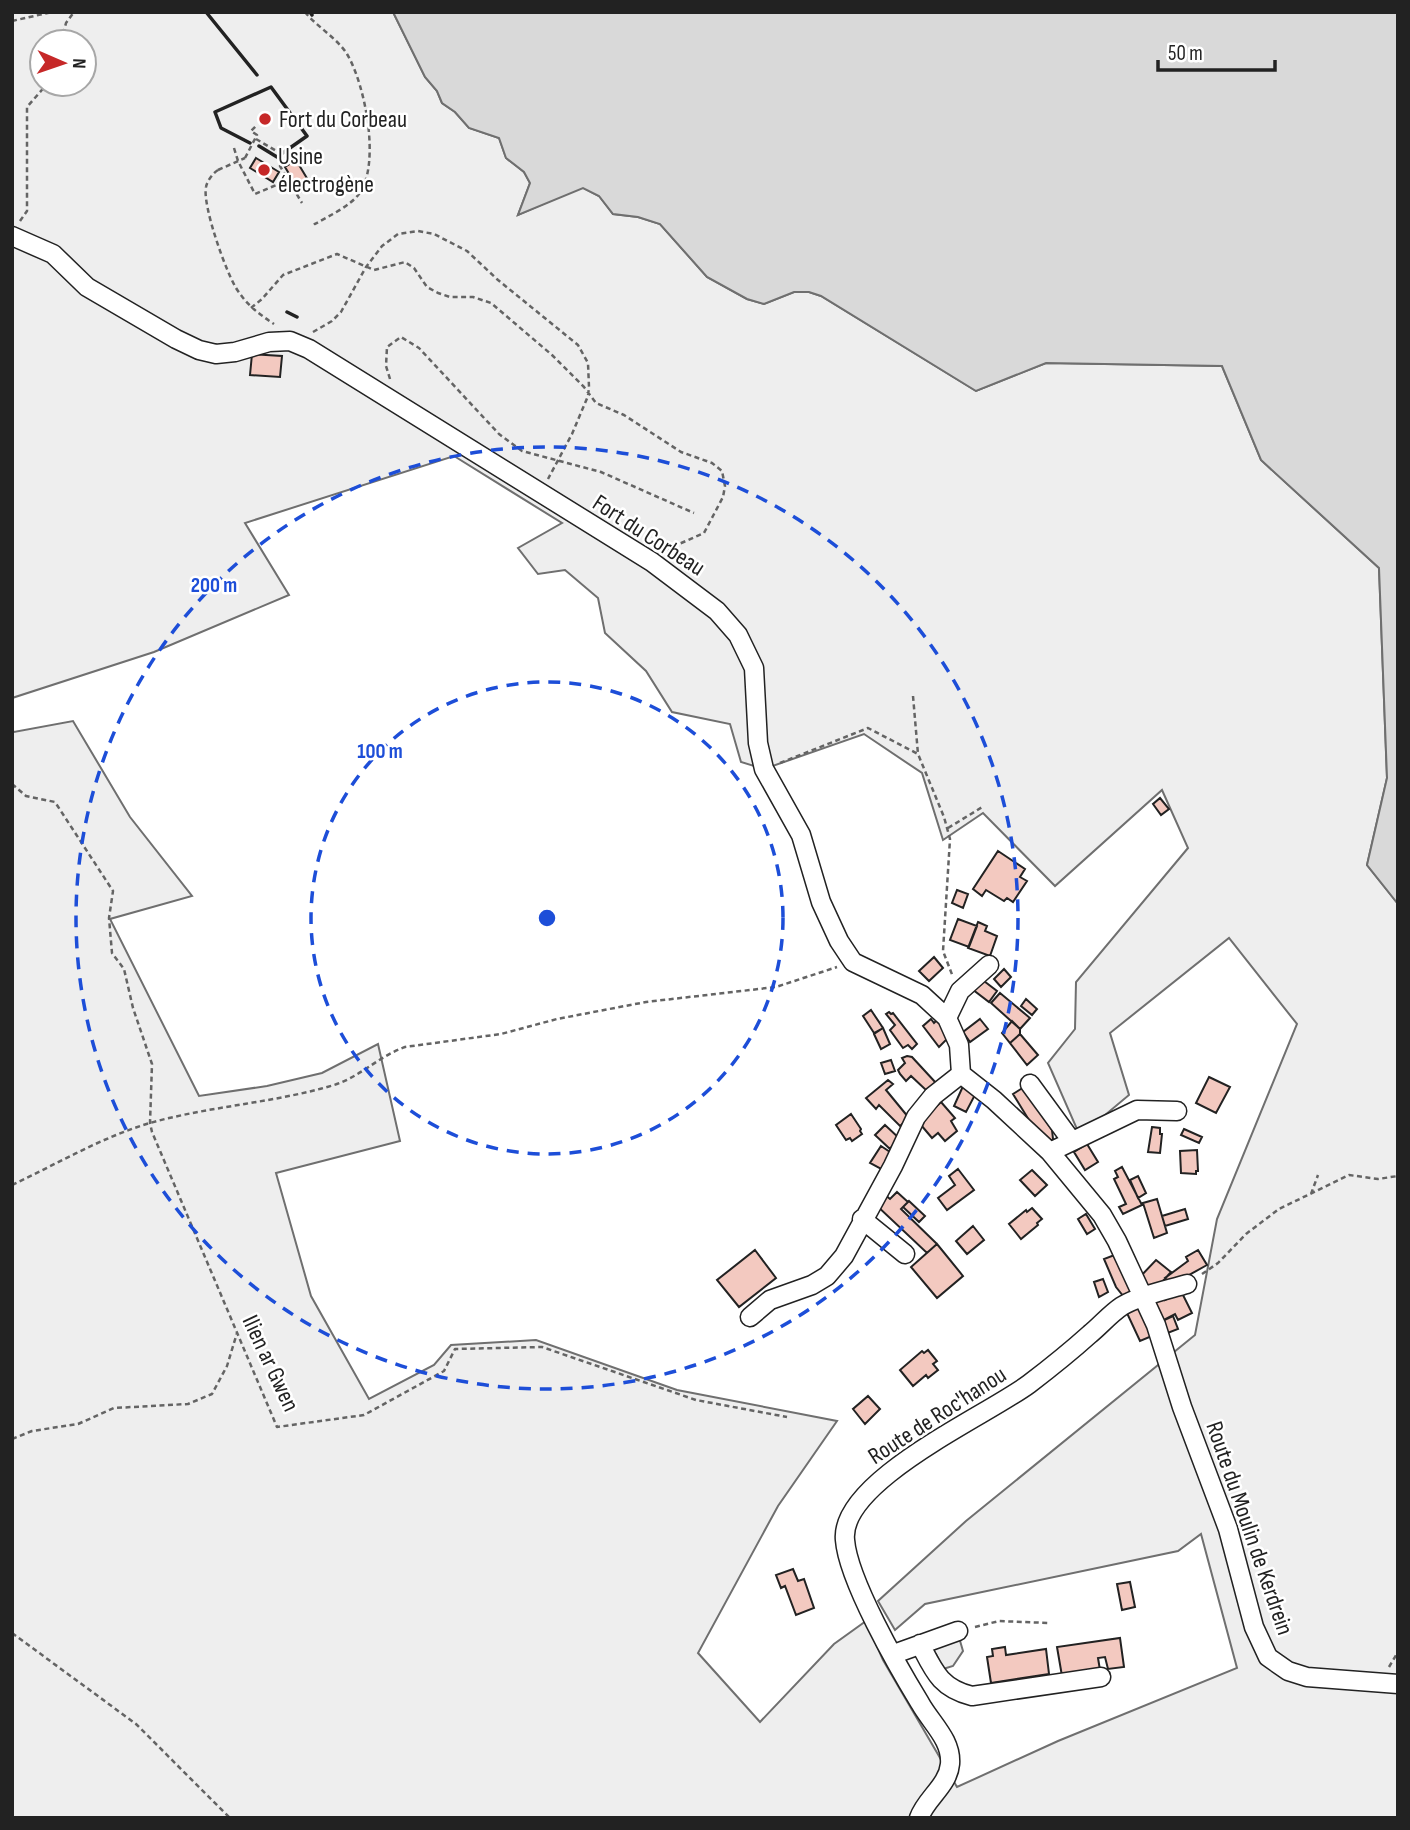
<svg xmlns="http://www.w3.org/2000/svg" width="1410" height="1830" font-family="'Sofia Sans Condensed',sans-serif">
<rect width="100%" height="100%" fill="#fff"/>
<path fill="#eee" stroke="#6f6f6f" stroke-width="2" fill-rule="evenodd" d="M 12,12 L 393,12 L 425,77 L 437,91 L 442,103 L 455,112 L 469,128 L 499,138 L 506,158 L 524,172 L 530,183 L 518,215 L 582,187 L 599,196 L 613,214 L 638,217 L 660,224 L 707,277 L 747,299 L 764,304 L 794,292 L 809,292 L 821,296 L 976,391 L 1046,363 L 1222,366 L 1261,460 L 1379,568 L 1387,778 L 1367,865 L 1398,904 L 1398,1818 L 12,1818 L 12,730 L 14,732 L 73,721 L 130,817 L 192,896 L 110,919 L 199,1096 L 267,1086 L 322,1073 L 378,1044 L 400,1141 L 276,1173 L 311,1296 L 369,1399 L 434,1365 L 451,1345 L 536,1340 L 677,1390 L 837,1421 L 778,1506 L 698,1653 L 760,1722 L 834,1644 L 866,1621 L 883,1660 L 957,1787 L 1058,1741 L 1237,1668 L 1201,1534 L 1178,1551 L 925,1604 L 895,1630 L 878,1601 L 966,1521 L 1195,1335 L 1217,1219 L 1297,1024 L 1229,938 L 1110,1033 L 1129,1095 L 1080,1136 L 1048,1063 L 1075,1029 L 1076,982 L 1188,848 L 1162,790 L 1055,886 L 983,813 L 943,840 L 922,773 L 864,734 L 764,769 L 741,762 L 730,724 L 672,712 L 646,671 L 605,633 L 598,598 L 565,570 L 538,574 L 518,548 L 562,523 L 454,456 L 245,523 L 289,595 L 154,652 L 12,698 ZM 42,42 L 84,42 L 84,84 L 42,84 Z"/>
<path fill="#ededed" stroke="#6f6f6f" stroke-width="2" d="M 956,1627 L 963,1651 L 953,1666 L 943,1669 L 936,1654 L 926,1651 Z"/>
<path fill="#d9d9d9" stroke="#6f6f6f" stroke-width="2" d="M 393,12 L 1398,12 L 1398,904 L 1367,865 L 1387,778 L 1379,568 L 1261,460 L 1222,366 L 1046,363 L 976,391 L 821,296 L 809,292 L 794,292 L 764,304 L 747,299 L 707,277 L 660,224 L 638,217 L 613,214 L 599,196 L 583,188 L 518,215 L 530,183 L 524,172 L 506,158 L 499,138 L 469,128 L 455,112 L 442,103 L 437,91 L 425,77 Z"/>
<path fill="#f3c9c0" stroke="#222" stroke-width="2" d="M 256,158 L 279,172 L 273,182 L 250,168 Z
M 296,160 L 311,185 L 300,192 L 285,167 Z
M 252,354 L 282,356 L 280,377 L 250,375 Z
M 1160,798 L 1169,809 L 1161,815 L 1153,804 Z
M 998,851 L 1025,869 L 1020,877 L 1027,881 L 1013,902 L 1007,898 L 1004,901 L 986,890 L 982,896 L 973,889 Z
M 957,890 L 968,894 L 963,908 L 952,903 Z
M 958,919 L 977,926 L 969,947 L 950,940 Z
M 978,922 L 987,926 L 985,931 L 997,936 L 990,956 L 968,948 Z
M 934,957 L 943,968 L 929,981 L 919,971 Z
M 1004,969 L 1011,977 L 1001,987 L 994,979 Z
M 980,978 L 997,991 L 989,1002 L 972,989 Z
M 1000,993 L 1030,1018 L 1020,1029 L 991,1003 Z
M 1026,999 L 1037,1009 L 1032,1015 L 1021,1006 Z
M 871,1010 L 883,1028 L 874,1033 L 863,1016 Z
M 889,1012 L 891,1014 L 893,1013 L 917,1044 L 912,1049 L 908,1045 L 903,1048 L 890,1030 L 895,1025 L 886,1014 Z
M 931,1019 L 934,1023 L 937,1020 L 949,1037 L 939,1047 L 923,1026 Z
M 980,1019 L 988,1029 L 970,1042 L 963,1032 Z
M 1012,1021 L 1020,1029 L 1020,1034 L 1010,1043 L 1002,1033 Z
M 883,1028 L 890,1044 L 881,1049 L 874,1034 Z
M 1020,1034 L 1038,1055 L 1027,1065 L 1010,1043 Z
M 907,1056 L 912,1057 L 936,1083 L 927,1091 L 911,1076 L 906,1081 L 900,1074 L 898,1070 L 905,1063 L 902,1058 Z
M 891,1060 L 895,1071 L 885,1074 L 881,1063 Z
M 1209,1077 L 1230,1087 L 1216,1113 L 1196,1103 Z
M 888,1080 L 893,1084 L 886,1090 L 909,1118 L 900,1126 L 879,1105 L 876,1109 L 866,1098 Z
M 964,1084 L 977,1091 L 966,1112 L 954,1106 Z
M 1024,1087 L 1052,1130 L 1053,1139 L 1049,1143 L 1032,1125 L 1013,1094 Z
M 941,1102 L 955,1118 L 951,1121 L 957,1131 L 945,1141 L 938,1133 L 932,1138 L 921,1125 L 925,1117 Z
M 851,1114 L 861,1129 L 860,1131 L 862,1134 L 852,1141 L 850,1138 L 846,1140 L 836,1125 Z
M 885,1125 L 899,1138 L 890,1149 L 875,1135 Z
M 1152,1127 L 1160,1128 L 1160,1134 L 1162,1134 L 1160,1153 L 1148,1152 Z
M 1184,1129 L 1202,1137 L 1199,1143 L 1181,1135 Z
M 1087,1144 L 1098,1162 L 1085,1170 L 1074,1152 Z
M 881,1146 L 893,1154 L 883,1170 L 870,1163 Z
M 1197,1150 L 1198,1171 L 1196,1171 L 1196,1174 L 1181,1173 L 1180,1151 Z
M 1122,1167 L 1142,1205 L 1123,1214 L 1119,1207 L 1126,1204 L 1114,1179 L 1118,1177 L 1115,1171 Z
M 958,1169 L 974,1190 L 947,1210 L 938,1198 L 955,1185 L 949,1176 Z
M 1032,1170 L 1047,1185 L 1035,1196 L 1020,1180 Z
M 1138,1176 L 1146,1193 L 1138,1198 L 1130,1180 Z
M 897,1192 L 908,1202 L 901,1209 L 937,1244 L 927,1253 L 875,1204 L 884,1194 L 890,1199 Z
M 1157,1199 L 1167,1233 L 1154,1238 L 1143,1203 Z
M 909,1201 L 925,1216 L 919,1222 L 903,1207 Z
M 1032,1208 L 1042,1219 L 1037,1223 L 1038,1225 L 1021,1239 L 1009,1224 L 1026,1210 L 1027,1212 Z
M 1185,1209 L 1188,1219 L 1165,1226 L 1162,1216 Z
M 1086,1214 L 1095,1229 L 1087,1234 L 1078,1219 Z
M 973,1226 L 984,1240 L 967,1254 L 956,1241 Z
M 937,1244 L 963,1276 L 937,1298 L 911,1267 Z
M 755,1250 L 776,1278 L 739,1307 L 717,1280 Z
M 1198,1250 L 1207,1265 L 1171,1285 L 1165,1278 L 1188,1261 L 1186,1257 Z
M 1117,1254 L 1133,1288 L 1131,1293 L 1124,1297 L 1116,1287 L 1104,1259 Z
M 1156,1260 L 1171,1272 L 1154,1291 L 1139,1278 Z
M 1103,1279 L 1108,1292 L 1099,1297 L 1094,1282 Z
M 1181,1291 L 1192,1313 L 1178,1320 L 1175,1314 L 1160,1322 L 1151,1303 L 1164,1297 L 1165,1300 Z
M 1138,1305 L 1152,1336 L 1140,1341 L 1126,1311 Z
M 1173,1316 L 1178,1329 L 1165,1334 L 1160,1322 Z
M 928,1350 L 937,1361 L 933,1364 L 938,1370 L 928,1378 L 926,1375 L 913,1386 L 900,1370 L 922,1351 L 924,1353 Z
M 868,1396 L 880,1409 L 865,1424 L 853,1409 Z
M 793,1569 L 798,1581 L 804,1579 L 814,1608 L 796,1615 L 785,1586 L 781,1588 L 776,1575 Z
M 1130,1582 L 1135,1607 L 1122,1610 L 1117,1584 Z
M 1120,1638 L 1124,1667 L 1108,1669 L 1105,1657 L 1098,1658 L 1100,1670 L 1062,1676 L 1057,1647 Z
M 1005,1647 L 1006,1655 L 1046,1649 L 1049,1674 L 991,1683 L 987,1657 L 993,1656 L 992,1649 Z"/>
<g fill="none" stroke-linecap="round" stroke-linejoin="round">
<g stroke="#222" stroke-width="21">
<path id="minor" d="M 12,236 L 53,254 L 87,287 L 176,339 L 199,350 L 216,354 L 235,352 L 269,342 L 290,341 L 309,349 L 652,562 L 717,611 L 738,635 L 754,668 L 758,743 L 764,769 L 801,835 L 821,902 L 839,941 L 853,962 L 922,995 L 947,1018 L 959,1045 L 961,1074 L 994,1100 L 1050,1152 L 1102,1215 L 1117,1241 L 1156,1325 L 1182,1407 L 1228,1529 L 1254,1627 L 1268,1657 L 1288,1671 L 1307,1677 L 1398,1684
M 947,1018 L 960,991 L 989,965
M 1030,1084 L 1071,1140
M 1050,1152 L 1137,1110 L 1177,1111
M 862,1219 L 905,1254
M 750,1317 L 770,1300 L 812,1285 L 827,1276 L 844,1256 L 893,1166 L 916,1117 L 933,1096 L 961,1074
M 920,1644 C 934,1671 940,1688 972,1696 L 1101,1677
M 894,1654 L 958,1631
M 919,1818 C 926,1798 948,1786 950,1764 C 952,1740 931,1723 920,1703 C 898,1667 848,1580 845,1540 C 839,1481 986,1416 1029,1384 C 1050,1368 1070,1352 1090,1334 C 1101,1325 1110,1314 1122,1306 C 1141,1295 1167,1290 1187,1284"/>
</g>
<path stroke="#646464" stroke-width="2.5" stroke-dasharray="5 3.5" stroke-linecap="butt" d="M 305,12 C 317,27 337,38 347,54 C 365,84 381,164 359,194 C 350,206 329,216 315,224 L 313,221
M 12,21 L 52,12
M 61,42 L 66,23 L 74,12
M 256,139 L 285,156 L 290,162 L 280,166 L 302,203
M 234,148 L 238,161 L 255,194 L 288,180
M 245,158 L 257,135 L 251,131 L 257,125
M 218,170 C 213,173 207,181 206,187 C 202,205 227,276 238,291 C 248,306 259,314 274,324
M 20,221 L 27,211 L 27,107 L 47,84
M 251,308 L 262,299 L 283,275 L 337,254 L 374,270 L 405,262 L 414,268 L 427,287 L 438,293 L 450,297 L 473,297 L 491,303 L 552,355 L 584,387 L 596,403 L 624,415 L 681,452 L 712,463 L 722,471 L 725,486 L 723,497 L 704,533 L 670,548 L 668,553
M 313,332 L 332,321 L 341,312 L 366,267 L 382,246 L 398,234 L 418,231 L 434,234 L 467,251 L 498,280 L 578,345 L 588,363 L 589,387 L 588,396 L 572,434 L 548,479
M 390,379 L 386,366 L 387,347 L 401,337 L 419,348 L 499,434 L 522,451 L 601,472 L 694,513
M 913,696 L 918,754
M 780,763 L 868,728 L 918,754 L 944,817 L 950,839 L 943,951 L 953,977
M 12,784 L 26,796 L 55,802 L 113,891 L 109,918 L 112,953 L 124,969 L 133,1008 L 152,1064 L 150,1123 L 152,1132 L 277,1427 L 364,1415 L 444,1371 L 455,1349 L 542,1347 L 696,1400 L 787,1417
M 948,828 L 984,806
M 12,1185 C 57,1164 102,1137 150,1123 C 210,1106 274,1103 334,1085 C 360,1077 379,1056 405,1047 L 501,1034 L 557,1019 L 646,1002 L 776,987 L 837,967
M 1311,1194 L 1318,1175
M 1202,1274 L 1218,1263 L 1246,1234 L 1279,1209 L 1349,1175 L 1378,1179 L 1398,1176
M 12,1439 L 32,1431 L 78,1424 L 114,1408 L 188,1404 L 212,1394 L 227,1366 L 237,1333
M 12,1518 L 12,1551
M 975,1627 L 999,1621 L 1048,1623
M 12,1633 L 136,1724 L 230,1818
M 1389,1667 L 1398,1652"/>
<use href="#minor" stroke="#fff" stroke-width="18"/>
<path stroke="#646464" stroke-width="2.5" stroke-dasharray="5 3.5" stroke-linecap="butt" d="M 218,170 L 245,158"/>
<path stroke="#222" stroke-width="3.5" d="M 206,12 L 257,75
M 310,12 L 312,15
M 250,143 L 221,128 L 215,112 L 271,87 L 307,136 L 277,157 L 259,146
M 287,312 L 297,317"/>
</g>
<g fill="none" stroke="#1d4ed8" stroke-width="3.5" stroke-dasharray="12 9">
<circle cx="547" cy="918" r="236"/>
<circle cx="547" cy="918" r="471"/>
</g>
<g fill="#c62828" stroke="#fff" stroke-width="2.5">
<circle cx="265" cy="119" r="7"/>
<circle cx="264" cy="170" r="7"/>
</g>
<g text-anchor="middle" stroke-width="5" stroke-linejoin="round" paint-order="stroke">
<g font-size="24" fill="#222" stroke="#fff" text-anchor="start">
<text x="279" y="127">Fort du Corbeau</text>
<text x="278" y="164">Usine<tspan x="278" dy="28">électrogène</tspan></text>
</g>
<g font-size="24" fill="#222" stroke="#fff">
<text transform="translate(649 535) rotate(33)" y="8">Fort du Corbeau</text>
<text transform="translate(271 1363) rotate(65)" y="8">Ilien ar Gwen</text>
<text transform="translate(937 1415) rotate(-33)" y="8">Route de Roc'hanou</text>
<text transform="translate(1250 1528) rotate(71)" y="8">Route du Moulin de Kerdrein</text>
</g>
</g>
<circle cx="547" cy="918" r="10" fill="#1d4ed8" stroke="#fff" stroke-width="3.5"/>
<g font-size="21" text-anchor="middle" font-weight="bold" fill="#1d4ed8" stroke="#fff" stroke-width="5" stroke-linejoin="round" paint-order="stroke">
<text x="214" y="592">200 m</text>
<text x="380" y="758">100 m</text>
</g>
<rect width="1410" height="1830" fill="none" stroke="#222222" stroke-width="28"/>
<g transform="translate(63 63) rotate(92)"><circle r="33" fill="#ffffff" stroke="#a7a7a7" stroke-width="2"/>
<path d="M0-5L12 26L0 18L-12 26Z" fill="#c62828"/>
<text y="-10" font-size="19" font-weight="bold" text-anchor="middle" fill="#222222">N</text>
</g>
<path d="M1158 60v10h117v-10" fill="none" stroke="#222222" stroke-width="3.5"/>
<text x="1168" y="60" font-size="21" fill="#222222" stroke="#ffffff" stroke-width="5" paint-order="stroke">50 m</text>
</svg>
